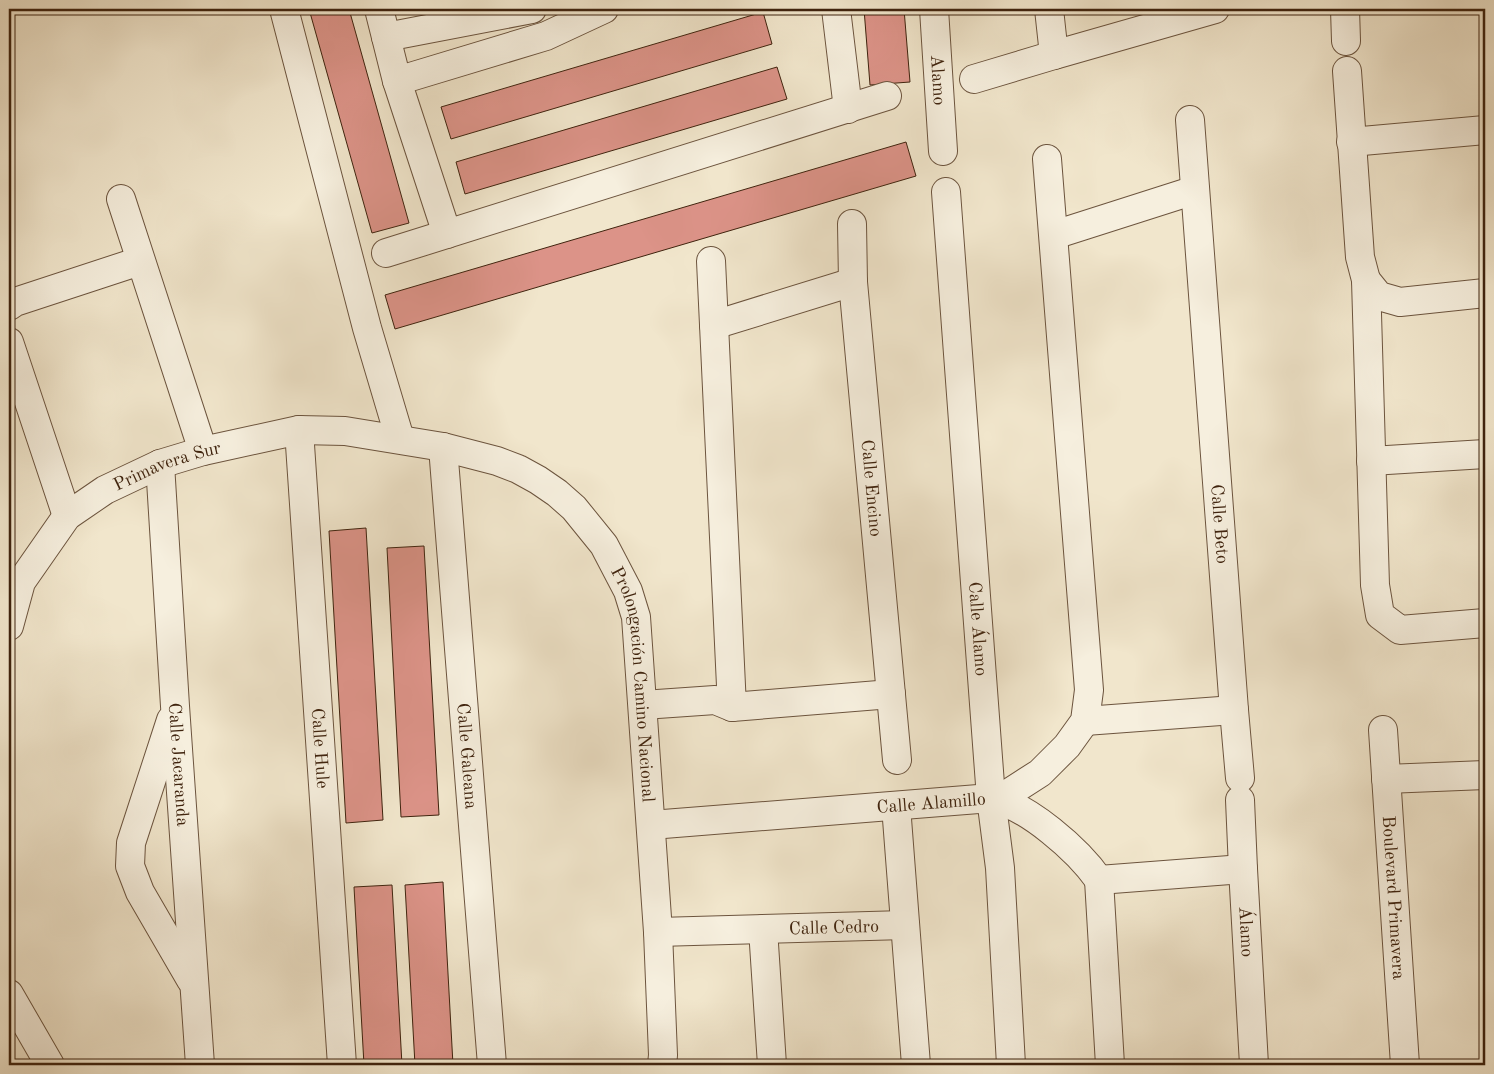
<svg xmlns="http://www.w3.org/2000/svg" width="1494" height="1074" font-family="'Old Standard TT',serif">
<rect width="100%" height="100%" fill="#f1e6cc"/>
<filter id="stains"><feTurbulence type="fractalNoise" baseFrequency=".004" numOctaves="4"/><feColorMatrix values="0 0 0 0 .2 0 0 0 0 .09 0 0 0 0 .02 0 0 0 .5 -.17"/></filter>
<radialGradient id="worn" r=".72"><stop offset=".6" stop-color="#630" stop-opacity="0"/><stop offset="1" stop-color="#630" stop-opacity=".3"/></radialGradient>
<path fill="#dc9388" stroke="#3f230e" d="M 309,9 L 349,9 L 409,223 L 372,233 Z
M 864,9 L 904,9 L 910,82 L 870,85 Z
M 763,12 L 772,44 L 451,139 L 441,107 Z
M 777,67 L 787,99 L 465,194 L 456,162 Z
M 906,142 L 916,176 L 395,329 L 385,295 Z
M 366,528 L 383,820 L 346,823 L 329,531 Z
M 424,546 L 439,815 L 401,817 L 387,548 Z
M 443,882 L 453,1065 L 415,1065 L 405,885 Z
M 392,885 L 402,1065 L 364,1065 L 354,887 Z"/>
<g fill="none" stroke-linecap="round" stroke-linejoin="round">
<g stroke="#6c543e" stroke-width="30">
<g id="street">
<path d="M 284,9 L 367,328 L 400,439"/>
<path d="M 379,9 L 397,81 L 447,234"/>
<path d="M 836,9 L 848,109"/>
<path id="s1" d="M 934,9 L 943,151"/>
<path d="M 1049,9 L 1054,55 L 1215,9"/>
<path d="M 1345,9 L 1346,41"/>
<path d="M 386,37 L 532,9"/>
<path d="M 1347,71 L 1360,257 L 1366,280 L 1375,585 L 1380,615 L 1400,630 L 1485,623"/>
<path d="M 974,79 L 1054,55"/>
<path d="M 397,81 L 546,36 L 604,9"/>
<path id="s2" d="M 1190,120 L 1234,710 L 1240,778"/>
<path d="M 1351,142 L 1485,130"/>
<path id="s3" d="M 946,192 L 991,798 L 1000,868 L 1011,1065"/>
<path d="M 121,199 L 203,451"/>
<path id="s4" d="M 852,224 L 853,282 L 897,760"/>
<path d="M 1054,235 L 1195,190"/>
<path d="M 386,253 L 887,96"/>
<path d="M 711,261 L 732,707"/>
<path d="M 1366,280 L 1379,296 L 1400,302 L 1485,293"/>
<path d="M 9,306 L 15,302 L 140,261"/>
<path d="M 714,325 L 853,282"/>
<path d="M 9,342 L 67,516"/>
<path id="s5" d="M 299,430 L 342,1065"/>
<path id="s6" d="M 443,447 L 492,1065"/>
<path d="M 1371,461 L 1485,454"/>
<path id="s7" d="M 160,464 L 175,706 L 200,1065"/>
<path id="s8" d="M 9,626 L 21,582 L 67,516 L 105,490 L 160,464 L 203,451 L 299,430 L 345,431 L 443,447 L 497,461 L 518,469 L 538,480 L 557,493 L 574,508 L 604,545 L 628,591 L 636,617 L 658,932 L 663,1055 L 662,1065"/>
<path d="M 643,705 L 715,700 L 732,707 L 891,694"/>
<path d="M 171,720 L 131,843 L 130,866 L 140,892 L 191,980"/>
<path d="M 1085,721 L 1234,710"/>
<path id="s9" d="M 1383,730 L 1405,1065"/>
<path d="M 1386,779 L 1485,775"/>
<path d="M 998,800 L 1040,773 L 1067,746 L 1085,721 L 1089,690 L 1047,159"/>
<path id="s10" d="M 1240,800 L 1243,869 L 1254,1065"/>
<path d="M 896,806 L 916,1065"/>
<path id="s11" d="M 651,825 L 991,798 C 1028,806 1078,850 1099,880"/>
<path d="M 1099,880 L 1110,1065"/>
<path d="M 1099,880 L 1243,869"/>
<path d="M 763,929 L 772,1065"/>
<path id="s12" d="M 658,932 L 905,925"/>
<path d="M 9,994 L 50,1065"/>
</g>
</g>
<use href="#street" stroke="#f6efde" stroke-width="28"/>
</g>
<g text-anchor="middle" stroke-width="4.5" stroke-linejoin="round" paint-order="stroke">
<g font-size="18" fill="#3f230e" stroke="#f6efde">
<text dy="6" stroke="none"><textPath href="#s1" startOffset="71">Alamo</textPath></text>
<text dy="6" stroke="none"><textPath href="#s8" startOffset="239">Primavera Sur</textPath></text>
<text dy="6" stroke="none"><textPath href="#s4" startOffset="265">Calle Encino</textPath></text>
<text dy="6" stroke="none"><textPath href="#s2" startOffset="405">Calle Beto</textPath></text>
<text dy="6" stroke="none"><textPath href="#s3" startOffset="438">Calle Álamo</textPath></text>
<text dy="6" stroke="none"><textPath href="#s8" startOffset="861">Prolongación Camino Nacional</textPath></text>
<text dy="6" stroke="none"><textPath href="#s5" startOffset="319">Calle Hule</textPath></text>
<text dy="6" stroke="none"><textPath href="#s6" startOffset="310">Calle Galeana</textPath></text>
<text dy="6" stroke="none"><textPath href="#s7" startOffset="301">Calle Jacaranda</textPath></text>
<text dy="6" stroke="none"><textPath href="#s11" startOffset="281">Calle Alamillo</textPath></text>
<text dy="6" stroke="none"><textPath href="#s9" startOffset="168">Boulevard Primavera</textPath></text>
<text dy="6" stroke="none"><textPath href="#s12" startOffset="176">Calle Cedro</textPath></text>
<text dy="6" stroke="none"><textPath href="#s10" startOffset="132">Álamo</textPath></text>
</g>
</g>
<rect width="1494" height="1074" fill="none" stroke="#f1e6cc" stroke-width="30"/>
<rect x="10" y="10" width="1474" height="1054" fill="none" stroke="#3f230e" stroke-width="2.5"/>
<rect x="15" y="15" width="1464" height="1044" fill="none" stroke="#3f230e"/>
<rect width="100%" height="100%" filter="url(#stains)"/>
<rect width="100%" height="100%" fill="url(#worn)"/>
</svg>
